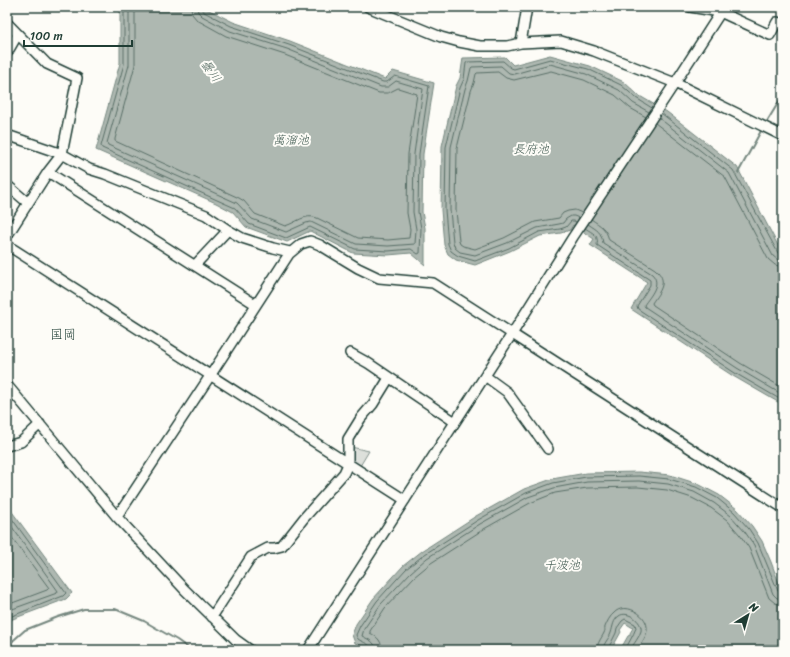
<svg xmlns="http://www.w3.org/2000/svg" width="790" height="657" font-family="Sriracha,'Klee One',sans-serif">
<rect width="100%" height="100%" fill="#fdfcf7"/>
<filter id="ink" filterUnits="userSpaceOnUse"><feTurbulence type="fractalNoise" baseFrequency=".025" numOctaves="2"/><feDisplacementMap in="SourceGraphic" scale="8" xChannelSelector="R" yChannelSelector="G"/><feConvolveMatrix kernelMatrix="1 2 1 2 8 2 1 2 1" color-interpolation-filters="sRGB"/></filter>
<g filter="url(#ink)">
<path fill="#dde0db" stroke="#7e8e88" d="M 351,447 L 369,451 L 360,466 L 351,460 Z"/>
<path fill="#aeb8b1" stroke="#75877f" d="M 120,7 L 203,7 L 233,22 L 290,41 L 385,79 L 393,71 L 434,83 L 423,154 L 422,212 L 425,228 L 425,265 L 411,253 L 388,255 L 353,253 L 310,231 L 287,242 L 246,227 L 233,212 L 216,203 L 96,150 L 120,63 Z
M 550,55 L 590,66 L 624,82 L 638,95 L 667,112 L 737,167 L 783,255 L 783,405 L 733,376 L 631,309 L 647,282 L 590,245 L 594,239 L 573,225 L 570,230 L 561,233 L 540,236 L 510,251 L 475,265 L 456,260 L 448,254 L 444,245 L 441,210 L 442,146 L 456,86 L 460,78 L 463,58 L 505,57 L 513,65 Z
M 639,472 L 670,475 L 698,484 L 719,495 L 737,509 L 752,526 L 762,541 L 771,562 L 783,594 L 783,650 L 620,650 L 628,636 L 630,635 L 630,633 L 633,628 L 625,623 L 620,630 L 621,632 L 611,650 L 371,650 L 355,643 L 352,635 L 356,624 L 373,599 L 403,566 L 422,551 L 476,516 L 524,489 L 552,479 L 586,473 Z
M 7,505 L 72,593 L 66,599 L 10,620 L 7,623 Z"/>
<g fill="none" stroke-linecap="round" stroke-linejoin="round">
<path stroke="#586e66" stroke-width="1" d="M 124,7 L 124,64 L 101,146 L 102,148 L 217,200 L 235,208 L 249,224 L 286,238 L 310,227 L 355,249 L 388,251 L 411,249 L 418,254 L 420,253 L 421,228 L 418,212 L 419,154 L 429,86 L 395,76 L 387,82 L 383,82 L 289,45 L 231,26 L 204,12 L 203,10 L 202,7
M 129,7 L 129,65 L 107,143 L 108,145 L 237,203 L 252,219 L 286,232 L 306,223 L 311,222 L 356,244 L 388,246 L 415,244 L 416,229 L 413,212 L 414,154 L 423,89 L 396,81 L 388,87 L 381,87 L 287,49 L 230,31 L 202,16 L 198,12 L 197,7
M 135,7 L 135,65 L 115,139 L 115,141 L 239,198 L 244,201 L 255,214 L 285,226 C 296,223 305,213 317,218 L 358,238 L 388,240 L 409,238 L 410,229 L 407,213 L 408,154 L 417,94 L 398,88 L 388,93 L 379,93 L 285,55 L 226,36 L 197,20 L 192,14 L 191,7
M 661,113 L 733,170 L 778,253 L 780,255 L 783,256
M 659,118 L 729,173 L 773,256 L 778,260 L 783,261
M 655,123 L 725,177 L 768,259 L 775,265 L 783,267
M 582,213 L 575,210 L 568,211 L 563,213 L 559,218 L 535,222 L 504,238 L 475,249 L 463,246 L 460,244 L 459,241 L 456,210 L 457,148 L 471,91 L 474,83 L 476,74 L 477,73 L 498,72 L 506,78 L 514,80 L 551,71 L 584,80 L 615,95 L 630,108 L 646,117
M 579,218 L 574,216 L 571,216 L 566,219 L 563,223 L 559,224 L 537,228 L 507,243 L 475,255 L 460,252 L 455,248 L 453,242 L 450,210 L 451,147 L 465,89 L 468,81 L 471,68 L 472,67 L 501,66 L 509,73 L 514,74 L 550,64 L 586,74 L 619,90 L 633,103 L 649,112
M 591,219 C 601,226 606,228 609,240 L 655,269 C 669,281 660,291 652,303 L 653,305 L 740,363 L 783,388
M 576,222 L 574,221 L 571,221 L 566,227 L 560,229 L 539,232 L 509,248 L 475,261 L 458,256 L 451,251 L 448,244 L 445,210 L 446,147 L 460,88 L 464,79 L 466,63 L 468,62 L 503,61 L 511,68 L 514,69 L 550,59 L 588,69 L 621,85 L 636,98 L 652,108
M 588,224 C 598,231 601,231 603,243 L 652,274 C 662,284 650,296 644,305 L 645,307 L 737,368 L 783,395
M 585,228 C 589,231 597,234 597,239 C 598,241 597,243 597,245 L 650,280 L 650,285 L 637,306 L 638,309 L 735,373 L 783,401
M 7,512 L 66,593 L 63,596 L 7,618
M 7,520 L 58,591 L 57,593 L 7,611
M 7,531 L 49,588 L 47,590 L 7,605
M 371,650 C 371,643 363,643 358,639 L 356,635 L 360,626 L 377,601 L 406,569 L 425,554 L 478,520 L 526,493 L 553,483 L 586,477 L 639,476 L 669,479 L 696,487 L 717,498 L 734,512 L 749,529 L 758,543 L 778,591 L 780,593 L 783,594
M 376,650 C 375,641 369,640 362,636 L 364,629 L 381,604 L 410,573 L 427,558 L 480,524 L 528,497 L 554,488 L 587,482 L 639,481 L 668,484 L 694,492 L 714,503 L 731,516 L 745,532 L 754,545 L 773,594 L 777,598 L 783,599
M 382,650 C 382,642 378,637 370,633 L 370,631 L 385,608 L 414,577 L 431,563 L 484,529 L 530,503 L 555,493 L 587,488 L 638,487 L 667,490 L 692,498 L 711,508 L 727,520 L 740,535 L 749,548 L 769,598 L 775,603 L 783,605
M 597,650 C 597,643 601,639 604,633 C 606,628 604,631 605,627 C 607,622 610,616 614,613 C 624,602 646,613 647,627 C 648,636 641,643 637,650
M 603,650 C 603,643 609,639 611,633 C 613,627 613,620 619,616 C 627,610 643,621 641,631 C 639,638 634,643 630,650
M 608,650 L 609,647 L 616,633 L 617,628 L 622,621 L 625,619 L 635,624 L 636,628 C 633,636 629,642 625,650"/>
<path stroke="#75877f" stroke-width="2" d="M 766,123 L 783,95
M 738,173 L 762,129
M 7,646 L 25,630 L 58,617 L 84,609 L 115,609 L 144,621 L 156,628 L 177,640 L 191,650"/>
<g stroke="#1f3d34" stroke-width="12">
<path id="minor" d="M 368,7 L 441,37 L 459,42 L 480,46 L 507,46 L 521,43 L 561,41 L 594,51 L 675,83 L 783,136
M 690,7 L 720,12 L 770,35 L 777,22 L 783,24
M 7,23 L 47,64 L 77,78 L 72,104 L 62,154 L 48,172 L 7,236
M 521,43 L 527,7
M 7,53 L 18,34
M 7,135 L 62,154 L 89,169 L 105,174 L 206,215 L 228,230 L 242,238 L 273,248 L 290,252
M 48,172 L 255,304
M 7,185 L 28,203
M 7,245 L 405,500
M 195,265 L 228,230
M 350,353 L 368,363 L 455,422
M 485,376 L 507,392 L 548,449
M 7,385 L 117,517 L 185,590 L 236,640 L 250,650
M 7,446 L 21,442 L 40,424
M 117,517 L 210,376 L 289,254 L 301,244 L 310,241 L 320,245 L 358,268 L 379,278 L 433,283 L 783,508
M 212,617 L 251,557 L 268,548 L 274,548 L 282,546 L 304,518 L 344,473 L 348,464 L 348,439 L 361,418 L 373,404 L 389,378
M 308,650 L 512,334 L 573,237 L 675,83 L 724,7"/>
</g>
<use href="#minor" stroke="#fdfcf7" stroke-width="9"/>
</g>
</g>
<g text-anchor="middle" stroke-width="4" stroke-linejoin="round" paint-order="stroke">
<g font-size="12" font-style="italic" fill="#435c53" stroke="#fdfcf7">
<text transform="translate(211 71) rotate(55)" y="4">曇川</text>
<text x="291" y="144">萬溜池</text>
<text x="531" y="153">長府池</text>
<text x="562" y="569">千波池</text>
</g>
<g font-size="13" fill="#1f3d34" stroke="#fdfcf7">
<text x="63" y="339">国岡</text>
</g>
</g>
<rect width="790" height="657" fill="none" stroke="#fdfcf7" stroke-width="24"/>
<rect x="12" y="12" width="766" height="633" fill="none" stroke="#1f3d34" stroke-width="1.5" filter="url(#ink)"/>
<g transform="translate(748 615) rotate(37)" stroke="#fdfcf7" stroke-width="3" paint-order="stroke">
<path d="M0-3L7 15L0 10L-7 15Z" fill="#1f3d34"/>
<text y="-6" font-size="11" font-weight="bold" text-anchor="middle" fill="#1f3d34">N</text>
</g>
<path d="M24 40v6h108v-6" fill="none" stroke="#1f3d34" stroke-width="2"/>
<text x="30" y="40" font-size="12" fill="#1f3d34" stroke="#fdfcf7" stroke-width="3" paint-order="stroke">100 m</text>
</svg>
